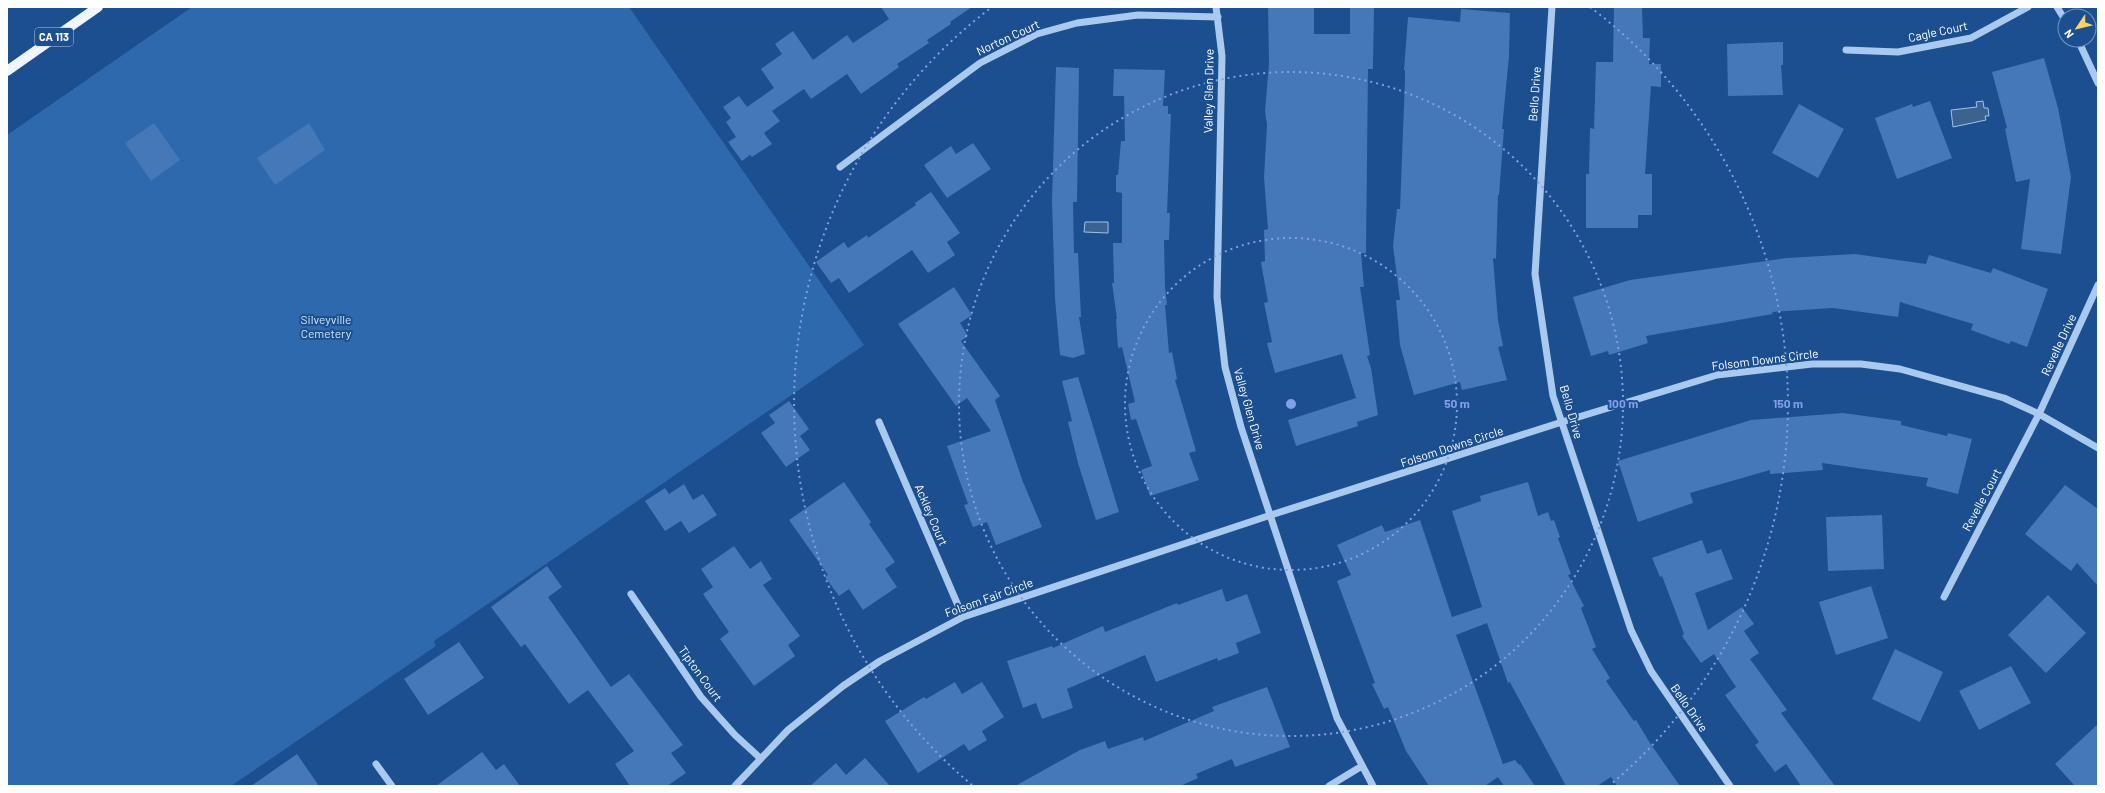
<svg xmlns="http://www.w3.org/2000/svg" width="2105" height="793" font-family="Barlow,sans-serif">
<rect width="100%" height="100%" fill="#1b4f8f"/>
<path fill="#2e69ad" d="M 192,7 L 629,7 L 864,345 L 434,641 L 436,646 L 231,786 L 7,786 L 7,135 Z"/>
<path fill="#3c6290" stroke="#9cc4f0" d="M 1983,101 L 1984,108 L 1988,108 L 1989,116 L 1985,116 L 1986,120 L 1953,127 L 1951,110 L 1977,107 L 1976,102 Z
M 1085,222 L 1108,222 L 1108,233 L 1084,232 Z"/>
<path fill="#4478b7" d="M 881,7 L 972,7 L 950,22 L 951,24 L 927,40 L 929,43 L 897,64 L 899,67 L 861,94 L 847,74 L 811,99 L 804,89 L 772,111 L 780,121 L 764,133 L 772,144 L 752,157 L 750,155 L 742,161 L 728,142 L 736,137 L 726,122 L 731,118 L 723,107 L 739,96 L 747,107 L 774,88 L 761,69 L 782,54 L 775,44 L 793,31 L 813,60 L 847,35 L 853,43 L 889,19 Z
M 1268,7 L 1314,7 L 1314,34 L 1350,34 L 1350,8 L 1374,8 L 1373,69 L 1368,69 L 1366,253 L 1361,253 L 1364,287 L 1360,287 L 1370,355 L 1367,356 L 1371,368 L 1378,415 L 1357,422 L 1358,426 L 1296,446 L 1288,420 L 1356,398 L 1342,354 L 1275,373 L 1267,343 L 1272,342 L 1264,303 L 1268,302 L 1261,262 L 1265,261 L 1264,230 L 1268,229 L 1264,177 L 1267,125 L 1265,111 L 1269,63 Z
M 1614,7 L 1642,7 L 1643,38 L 1650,38 L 1649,64 L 1661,64 L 1661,87 L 1651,86 L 1645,174 L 1652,174 L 1652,215 L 1638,215 L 1638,228 L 1586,228 L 1586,174 L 1589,174 L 1590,128 L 1594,129 L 1596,62 L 1613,62 Z
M 1461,9 L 1510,13 L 1509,56 L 1502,129 L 1504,129 L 1499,195 L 1498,195 L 1496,259 L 1493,258 L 1498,320 L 1503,346 L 1498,347 L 1507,380 L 1462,390 L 1460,382 L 1414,395 L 1400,345 L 1396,300 L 1400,300 L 1393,246 L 1397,209 L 1400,209 L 1405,79 L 1405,70 L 1404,70 L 1408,17 L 1460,22 Z
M 1783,42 L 1783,65 L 1781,65 L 1783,95 L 1728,96 L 1727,44 Z
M 2044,58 L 2058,108 L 2071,177 L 2061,254 L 2021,249 L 2030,179 L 2016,182 L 2005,129 L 2007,128 L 1992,72 Z
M 1056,67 L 1079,68 L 1077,202 L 1073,202 L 1074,253 L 1078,253 L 1081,317 L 1079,317 L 1085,354 L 1073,358 L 1060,355 L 1055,299 L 1052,201 Z
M 1114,69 L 1165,70 L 1163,106 L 1168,106 L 1168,114 L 1171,114 L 1167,213 L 1170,213 L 1169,240 L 1164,240 L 1165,286 L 1167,305 L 1165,305 L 1169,353 L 1172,352 L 1177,379 L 1175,380 L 1196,451 L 1189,453 L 1199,480 L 1150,496 L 1141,470 L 1152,466 L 1136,419 L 1131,420 L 1128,404 L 1135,402 L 1122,347 L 1118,348 L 1116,319 L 1117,319 L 1112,283 L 1114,283 L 1113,243 L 1122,243 L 1122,193 L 1116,192 L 1116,175 L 1118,175 L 1121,141 L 1125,141 L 1124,96 L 1113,96 Z
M 1930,101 L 1952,158 L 1897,179 L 1875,118 L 1912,104 L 1913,107 Z
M 1799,104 L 1844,129 L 1818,178 L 1772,153 Z
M 154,123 L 180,160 L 151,181 L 125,143 Z
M 309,123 L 325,150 L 275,185 L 257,158 Z
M 973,143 L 991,169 L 947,198 L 924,165 L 951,146 L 956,154 Z
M 931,192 L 960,233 L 947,242 L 955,255 L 928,273 L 912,250 L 849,293 L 839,278 L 831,283 L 816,262 L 844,242 L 848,248 L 867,235 L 868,238 L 916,205 L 915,203 Z
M 1855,254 L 1926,264 L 1929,255 L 1991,273 L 1993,268 L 2048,289 L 2027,347 L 2011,341 L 2009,344 L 1971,330 L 1973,324 L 1900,302 L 1898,317 L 1833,308 L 1772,312 L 1773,314 L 1646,336 L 1648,343 L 1609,355 L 1608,351 L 1591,356 L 1573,297 L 1630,280 L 1787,258 Z
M 954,287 L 972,315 L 960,323 L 968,336 L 961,341 L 1000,396 L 995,400 L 1023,482 L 1042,527 L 996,545 L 987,522 L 973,527 L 964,505 L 968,504 L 947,446 L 991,431 L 967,398 L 956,406 L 898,324 Z
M 1078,377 L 1119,512 L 1096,520 L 1078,463 L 1068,422 L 1072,421 L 1062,381 Z
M 789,401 L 809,429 L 800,436 L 810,450 L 786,467 L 761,433 L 775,423 L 769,415 Z
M 1843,413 L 1901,421 L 1901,425 L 1947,436 L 1948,433 L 1972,439 L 1958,494 L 1926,486 L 1928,478 L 1822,463 L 1823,470 L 1770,474 L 1770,470 L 1690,493 L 1693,503 L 1638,522 L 1618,461 L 1751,420 Z
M 844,482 L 871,522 L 869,524 L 895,562 L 885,569 L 897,587 L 863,610 L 849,589 L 839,596 L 825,577 L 828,575 L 789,520 Z
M 1528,482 L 1538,516 L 1548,512 L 1551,521 L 1554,520 L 1560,537 L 1558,538 L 1571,574 L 1568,575 L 1584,606 L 1581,608 L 1596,647 L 1592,649 L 1610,678 L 1606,681 L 1634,721 L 1636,720 L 1650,743 L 1680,786 L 1617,786 L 1611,777 L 1597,786 L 1566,786 L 1512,686 L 1510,682 L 1508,683 L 1487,623 L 1456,635 L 1503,764 L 1515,760 L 1519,765 L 1520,764 L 1535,786 L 1504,786 L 1498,777 L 1485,786 L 1429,786 L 1406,751 L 1388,707 L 1384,709 L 1372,684 L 1375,683 L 1337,581 L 1351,575 L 1337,545 L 1382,525 L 1385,532 L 1420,520 L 1452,617 L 1482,607 L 1452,511 L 1481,501 L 1480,496 Z
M 684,484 L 693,500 L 703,494 L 717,515 L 689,533 L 681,521 L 665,531 L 645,501 L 665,488 L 669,494 Z
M 2065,485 L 2098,509 L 2098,586 L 2077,563 L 2071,571 L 2025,534 Z
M 1882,515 L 1884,569 L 1828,571 L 1826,517 Z
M 1702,540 L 1707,554 L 1721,549 L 1733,579 L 1695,593 L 1708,630 L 1742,607 L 1754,624 L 1744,631 L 1759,653 L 1750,659 L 1787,710 L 1781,713 L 1835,786 L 1801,786 L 1786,764 L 1775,772 L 1755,745 L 1759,742 L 1725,695 L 1736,687 L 1714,654 L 1701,663 L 1682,636 L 1684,634 L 1662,576 L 1660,577 L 1652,558 Z
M 734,546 L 750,569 L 761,561 L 772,579 L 763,585 L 800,636 L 788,645 L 795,656 L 754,686 L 720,639 L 729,632 L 703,594 L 713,587 L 701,569 Z
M 547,566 L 562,587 L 548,597 L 611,687 L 629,674 L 683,745 L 671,753 L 686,773 L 667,786 L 630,786 L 615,764 L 634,751 L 588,690 L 569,704 L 525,644 L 521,647 L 491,607 Z
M 1871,586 L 1888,638 L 1836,655 L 1819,602 Z
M 1222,589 L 1226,602 L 1247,594 L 1261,633 L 1236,643 L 1239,653 L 1218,661 L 1217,658 L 1156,682 L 1145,655 L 1067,689 L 1073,708 L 1042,719 L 1036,703 L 1023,708 L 1007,661 L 1052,646 L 1053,648 L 1103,626 L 1105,632 L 1177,603 L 1178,605 Z
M 2048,595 L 2086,633 L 2046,673 L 2008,635 Z
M 459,642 L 484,678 L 428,715 L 404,679 Z
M 1895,649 L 1943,672 L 1920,722 L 1872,699 Z
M 2011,666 L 2031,703 L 1979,730 L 1959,691 Z
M 955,682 L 962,694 L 982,682 L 1004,717 L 982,731 L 987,740 L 969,751 L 964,744 L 918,773 L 885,721 L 924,697 L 926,699 Z
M 1267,687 L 1290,747 L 1235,767 L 1232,759 L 1196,774 L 1198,778 L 1180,786 L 1015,786 L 1080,750 L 1105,741 L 1108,749 L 1143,737 L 1144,741 L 1214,711 L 1212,707 Z
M 2098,724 L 2098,786 L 2075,786 L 2055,764 Z
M 482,752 L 496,770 L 504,764 L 520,786 L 436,786 Z
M 297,754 L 319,786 L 251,786 Z
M 865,758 L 890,786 L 810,786 L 836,763 L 846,775 Z"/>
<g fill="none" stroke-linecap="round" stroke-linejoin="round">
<path stroke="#a9c9ee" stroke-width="7" d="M 1216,7 L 1222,56 L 1217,297 L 1225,367 L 1241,427 L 1337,718 L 1373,786
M 1552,7 L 1535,274 L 1553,396 L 1631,630 L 1651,671 L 1730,786
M 2057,7 L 2065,20
M 2078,40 L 2098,83
M 1846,50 L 1898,52 L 1971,38 L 2028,7
M 840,167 L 980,63 L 1037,34 L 1077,23 L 1138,15 L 1218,17
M 879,422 L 963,617
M 631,594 L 701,697 L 735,735 L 760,758
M 1944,597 L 2039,414 L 2098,285
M 376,764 L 392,786
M 735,786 L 788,730 L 843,686 L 880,661 L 963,617 L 1271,515 L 1562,422 L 1717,375 L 1812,364 L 1861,364 L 1900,369 L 2004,398 L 2039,414 L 2098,448
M 1329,786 L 1362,766"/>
<path stroke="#f0f6ff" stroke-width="10" d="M 7,71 L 98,7"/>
</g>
<g fill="none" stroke="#839eea" stroke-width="2" stroke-dasharray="2 4">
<circle cx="1291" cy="404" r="166"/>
<circle cx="1291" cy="404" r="332"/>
<path d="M972 785A497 497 0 0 1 992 7M1590 7A497 497 0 0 1 1610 785"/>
</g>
<g text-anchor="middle" stroke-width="4" stroke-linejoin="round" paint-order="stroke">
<rect fill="#1b4f8f" stroke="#bbcadd" stroke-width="1" x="35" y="28" width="38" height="18" rx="3"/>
<g font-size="11" font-weight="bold" fill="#fff">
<text x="54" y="41">CA 113</text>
</g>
<g font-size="12" fill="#fff" stroke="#1b4f8f">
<text transform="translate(1938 32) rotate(-12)" y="4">Cagle Court</text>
<text transform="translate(1008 38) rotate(-25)" y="4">Norton Court</text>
<text transform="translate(1209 91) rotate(-89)" y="4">Valley Glen Drive</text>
<text transform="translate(1535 94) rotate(-86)" y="4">Bello Drive</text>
<text transform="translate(2059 345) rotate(-65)" y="4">Revelle Drive</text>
<text transform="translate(1765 360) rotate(-7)" y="4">Folsom Downs Circle</text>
<text transform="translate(1249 409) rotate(74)" y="4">Valley Glen Drive</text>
<text transform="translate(1571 412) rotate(74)" y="4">Bello Drive</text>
<text transform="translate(1452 447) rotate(-18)" y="4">Folsom Downs Circle</text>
<text transform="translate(1982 500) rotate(-62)" y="4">Revelle Court</text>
<text transform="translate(931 515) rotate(67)" y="4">Ackley Court</text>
<text transform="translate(989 598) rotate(-20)" y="4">Folsom Fair Circle</text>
<text transform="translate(700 674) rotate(54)" y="4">Tipton Court</text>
<text transform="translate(1689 708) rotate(55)" y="4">Bello Drive</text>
</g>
<g font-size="12" fill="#cfe3fa" stroke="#1b4f8f">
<text x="326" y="324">Silveyville<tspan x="326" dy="14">Cemetery</tspan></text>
</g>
</g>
<circle cx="1291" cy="404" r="6" fill="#839eea" stroke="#1b4f8f" stroke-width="2"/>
<g font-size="12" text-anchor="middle" font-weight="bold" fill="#839eea" stroke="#1b4f8f" stroke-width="4" stroke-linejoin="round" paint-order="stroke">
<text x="1457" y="408">50 m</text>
<text x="1623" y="408">100 m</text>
<text x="1788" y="408">150 m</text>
</g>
<rect width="2105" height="793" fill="none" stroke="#ffffff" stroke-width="16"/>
<g transform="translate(2077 28) rotate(235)"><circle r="19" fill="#1b4f8f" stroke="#7695bc"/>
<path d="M0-3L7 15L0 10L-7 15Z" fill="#ffd166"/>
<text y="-6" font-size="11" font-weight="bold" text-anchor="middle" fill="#ffffff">N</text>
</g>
</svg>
